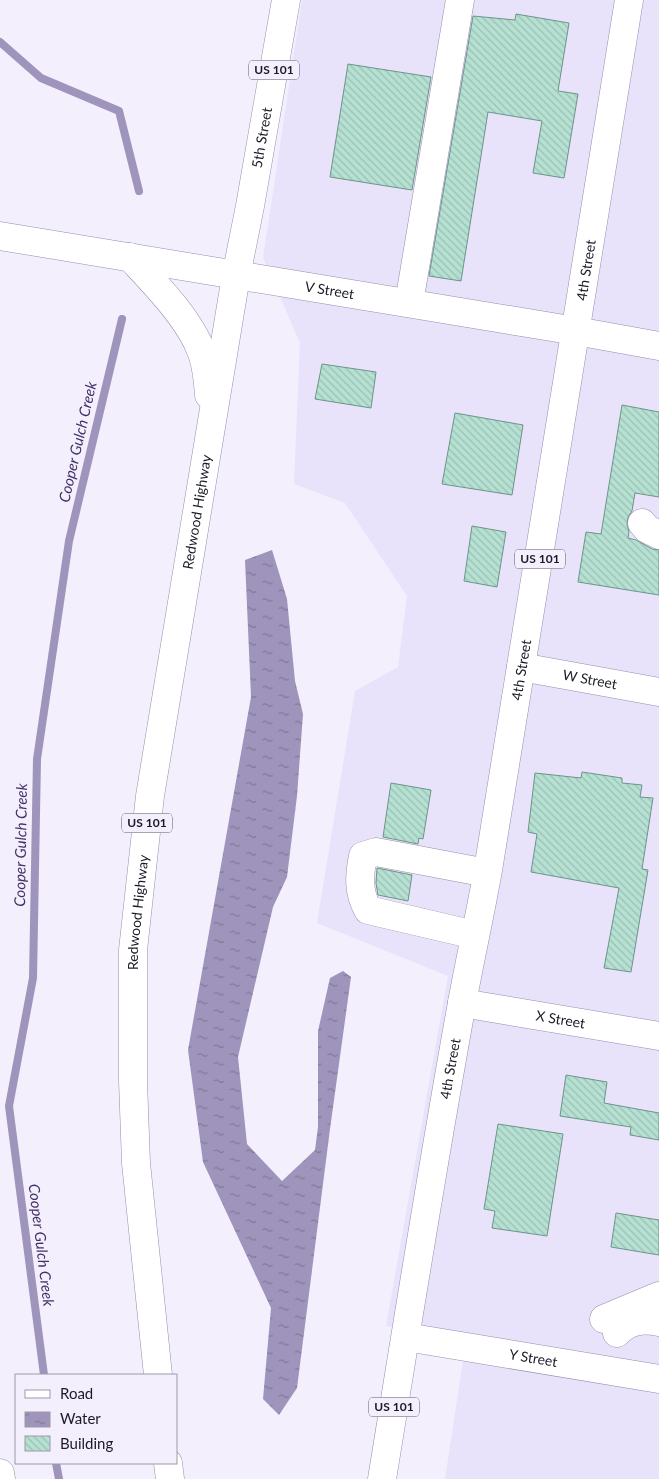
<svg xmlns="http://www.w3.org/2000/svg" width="659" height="1479" font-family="Lato,sans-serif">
<defs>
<pattern id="water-ripples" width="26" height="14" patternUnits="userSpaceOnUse" patternTransform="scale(1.25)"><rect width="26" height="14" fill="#9f94bb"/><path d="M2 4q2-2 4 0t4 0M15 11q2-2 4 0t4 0" fill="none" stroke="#817898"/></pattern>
<pattern id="building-back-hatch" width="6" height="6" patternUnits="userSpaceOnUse" patternTransform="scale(1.25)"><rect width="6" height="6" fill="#b5e0d2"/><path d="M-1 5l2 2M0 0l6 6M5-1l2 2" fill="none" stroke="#9bc0b4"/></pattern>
</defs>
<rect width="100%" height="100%" fill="#f3effd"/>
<path fill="#e9e2fb" d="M 302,0 L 659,0 L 659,1371 L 386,1326 L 448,976 L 317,923 L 355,691 L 398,667 L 407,596 L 345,503 L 294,484 L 300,343 L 263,258 Z
M 464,1354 L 659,1387 L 659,1479 L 445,1479 Z"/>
<path fill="url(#water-ripples)" d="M 272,550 L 287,599 L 295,681 L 303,714 L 297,796 L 287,877 L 273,907 L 238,1057 L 247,1144 L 282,1181 L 315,1150 L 318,1127 L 318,1031 L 330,978 L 343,971 L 351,977 L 330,1129 L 297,1388 L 279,1415 L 263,1399 L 271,1308 L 203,1162 L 188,1050 L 251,697 L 245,560 Z"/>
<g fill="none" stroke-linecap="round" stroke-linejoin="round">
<path stroke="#9f94bb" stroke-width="8" d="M 0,42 L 41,78 L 119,111 L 139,191
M 44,1375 L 9,1106 L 33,978 L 37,759 L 69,541 L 122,319
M 56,1463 L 59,1479"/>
</g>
<path fill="url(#building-back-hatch)" stroke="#6c9588" d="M 516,14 L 569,23 L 558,91 L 578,94 L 564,178 L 533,173 L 542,121 L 488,112 L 461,281 L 429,276 L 473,16 L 515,20 Z
M 348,64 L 431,77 L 412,190 L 330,177 Z
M 322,364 L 376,372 L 371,408 L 315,399 Z
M 622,405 L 659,412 L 659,497 L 635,493 L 632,511 L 628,517 L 627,525 L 629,531 L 628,538 L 636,540 L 652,549 L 659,550 L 659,595 L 578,582 L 586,532 L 601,534 Z
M 455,413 L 523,425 L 512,495 L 442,484 Z
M 472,526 L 506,532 L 497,587 L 464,581 Z
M 582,772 L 622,778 L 622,783 L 642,785 L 640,797 L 653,798 L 642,869 L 648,870 L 631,972 L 604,968 L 619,888 L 531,872 L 537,834 L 528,832 L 535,773 L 581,778 Z
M 391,783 L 431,790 L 423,839 L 419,838 L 418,844 L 383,837 Z
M 377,868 L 412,875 L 408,901 L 378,895 L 376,883 Z
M 566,1075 L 607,1082 L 604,1103 L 659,1113 L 659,1140 L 630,1135 L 631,1127 L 560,1116 Z
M 498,1124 L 563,1134 L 547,1236 L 492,1228 L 495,1211 L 484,1209 Z
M 616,1213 L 659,1220 L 659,1255 L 611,1247 Z"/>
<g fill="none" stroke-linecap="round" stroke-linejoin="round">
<g stroke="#968dad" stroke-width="29">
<g id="minor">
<path d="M 409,303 L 460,0"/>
<path d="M 576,331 L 659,346"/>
<path d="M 642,523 L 647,529 L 659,535"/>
<path id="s1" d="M 521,667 L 659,692"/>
<path d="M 475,935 L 368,910 C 358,892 359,876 363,856 L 376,852 L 487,873"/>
<path id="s2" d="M 462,1003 L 659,1036"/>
<path d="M 604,1319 L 659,1296"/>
<path d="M 617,1333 C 628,1320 643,1319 659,1322"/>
<path id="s3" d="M 406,1337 L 659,1379"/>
<path d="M 0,1473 L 1,1479"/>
</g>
</g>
<g stroke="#968dad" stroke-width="29">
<g id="major">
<path id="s4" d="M 0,236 L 576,331"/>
</g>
</g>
<g stroke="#968dad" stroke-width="29">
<g id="highway">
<path d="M 130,257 C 155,284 190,319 202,353 C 207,367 208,381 209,395"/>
<path id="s5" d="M 158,1375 L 136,1163 L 133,1081 L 133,950 L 150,796 L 236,276 L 250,206 L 286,0"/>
<path d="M 168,1463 L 170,1479"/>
<path id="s6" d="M 382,1479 C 408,1320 433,1162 462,1003 C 470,959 480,915 488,870 C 537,580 583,290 629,0"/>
</g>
</g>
<use href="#minor" stroke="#fff" stroke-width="28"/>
<use href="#major" stroke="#fff" stroke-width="28"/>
<use href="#highway" stroke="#fff" stroke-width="28"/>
</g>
<g text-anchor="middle" stroke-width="4" stroke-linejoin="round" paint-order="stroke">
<g fill="#f3effd" stroke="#5d5966" stroke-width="1">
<rect x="249" y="60.5" width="50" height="19" rx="4"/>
<rect x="515" y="549.5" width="50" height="19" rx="4"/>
<rect x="122" y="813.5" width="50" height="19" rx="4"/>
<rect x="369" y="1397.5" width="50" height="19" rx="4"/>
</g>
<g font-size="12" font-weight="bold" fill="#1d1925">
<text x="274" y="74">US 101</text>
<text x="540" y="563">US 101</text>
<text x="147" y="827">US 101</text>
<text x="394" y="1411">US 101</text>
</g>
<g font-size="14" fill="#1d1925" stroke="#f3effd">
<text dy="5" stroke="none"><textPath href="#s5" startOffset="1249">5th Street</textPath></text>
<text dy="5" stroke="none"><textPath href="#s6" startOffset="1226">4th Street</textPath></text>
<text dy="5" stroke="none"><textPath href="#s4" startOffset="334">V Street</textPath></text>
<text dy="5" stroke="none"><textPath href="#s5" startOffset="869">Redwood Highway</textPath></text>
<text dy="5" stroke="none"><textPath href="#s6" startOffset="821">4th Street</textPath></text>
<text dy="5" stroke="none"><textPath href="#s1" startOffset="70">W Street</textPath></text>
<text dy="5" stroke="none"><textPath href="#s5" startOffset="464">Redwood Highway</textPath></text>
<text dy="5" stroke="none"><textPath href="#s2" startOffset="100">X Street</textPath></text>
<text dy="5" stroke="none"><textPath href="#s6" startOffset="416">4th Street</textPath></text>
<text dy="5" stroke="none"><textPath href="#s3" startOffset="129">Y Street</textPath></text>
</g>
<g font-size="15" font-style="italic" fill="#433165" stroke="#f3effd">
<text transform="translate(78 442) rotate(-77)" y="5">Cooper Gulch Creek</text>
<text transform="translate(21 845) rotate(-89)" y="5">Cooper Gulch Creek</text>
<text transform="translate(41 1245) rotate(83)" y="5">Cooper Gulch Creek</text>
</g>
</g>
<rect x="15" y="1374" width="162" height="90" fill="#f3effd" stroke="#9d99a7"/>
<rect x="25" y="1390" width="25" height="8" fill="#ffffff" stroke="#9d99a7"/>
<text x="60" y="1399" font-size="15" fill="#1d1925">Road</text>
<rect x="25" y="1412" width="25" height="15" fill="url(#water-ripples)" stroke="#9d99a7"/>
<text x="60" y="1424" font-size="15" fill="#1d1925">Water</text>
<rect x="25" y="1436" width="25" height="15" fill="url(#building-back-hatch)" stroke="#9d99a7"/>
<text x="60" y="1449" font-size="15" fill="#1d1925">Building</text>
</svg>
